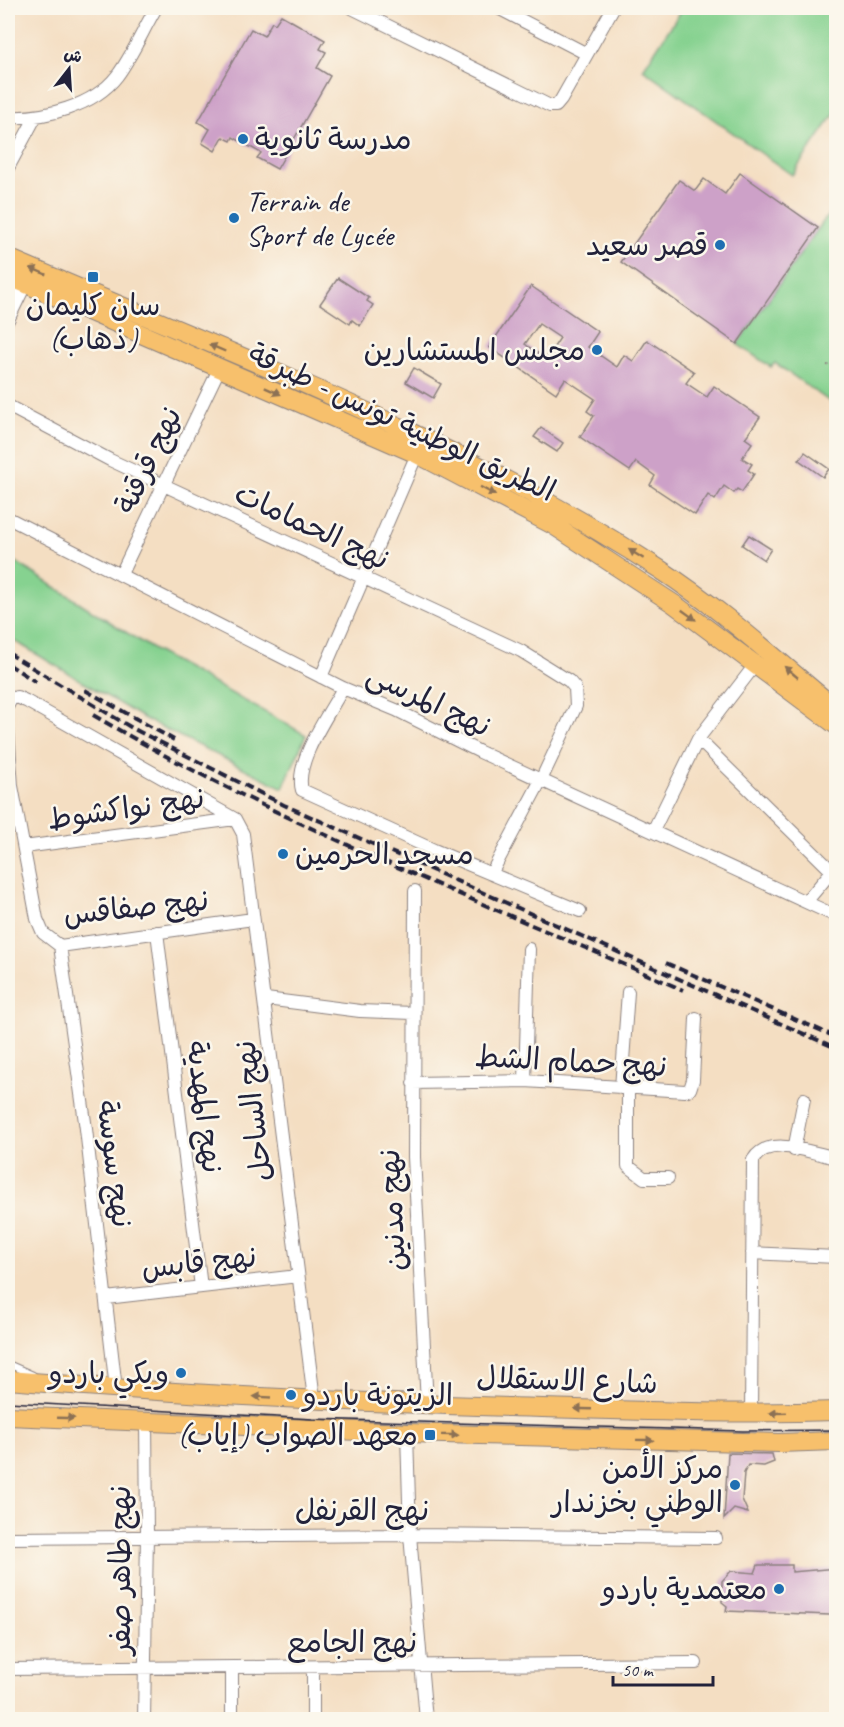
<svg xmlns="http://www.w3.org/2000/svg" width="844" height="1727" font-family="Caveat,'Playpen Sans Arabic',sans-serif">
<rect width="100%" height="100%" fill="#fbf7ec"/>
<filter id="ink" filterUnits="userSpaceOnUse"><feTurbulence type="fractalNoise" baseFrequency=".0167" numOctaves="2"/><feDisplacementMap in="SourceGraphic" scale="12" xChannelSelector="R" yChannelSelector="G"/><feConvolveMatrix kernelMatrix="1 2 1 2 8 2 1 2 1" color-interpolation-filters="sRGB"/></filter>
<filter id="wash" filterUnits="userSpaceOnUse"><feTurbulence type="fractalNoise" baseFrequency=".008" numOctaves="4" result="noise"/><feDisplacementMap in="SourceGraphic" scale="24" xChannelSelector="R" yChannelSelector="G"/><feGaussianBlur stdDeviation="1.35" result="paint"/><feColorMatrix in="noise" values="0 0 0 0 0 0 0 0 0 0 0 0 0 0 0 0 0 1.4 0 .05"/><feComposite in="paint" operator="in"/></filter>
<g filter="url(#wash)">
<rect width="100%" height="100%" fill="#f4dec2"/>
<path fill="#86d290" stroke="#547a66" stroke-width="1.5" d="M 683,8 L 836,8 L 836,112 L 792,175 L 643,69 Z
M 835,205 L 836,207 L 836,406 L 775,363 L 771,367 L 737,344 Z
M 8,557 L 154,650 L 306,735 L 283,788 L 143,718 L 8,637 Z"/>
<g id="blocks">
<path fill="#cda1c8" fill-rule="evenodd" d="M 281,15 L 325,40 L 320,49 L 326,52 L 317,68 L 330,76 L 277,169 L 257,158 L 261,153 L 233,137 L 231,141 L 223,137 L 215,151 L 202,143 L 210,129 L 198,122 L 251,29 L 264,36 L 272,22 L 275,24 Z
M 740,173 L 818,228 L 737,344 L 621,262 L 679,180 L 695,191 L 704,179 L 725,194 Z
M 338,278 L 369,298 L 367,301 L 373,305 L 360,326 L 352,320 L 350,324 L 320,304 Z
M 531,286 L 598,332 L 588,347 L 617,367 L 624,355 L 633,361 L 647,340 L 694,372 L 686,383 L 707,397 L 714,386 L 760,417 L 745,438 L 752,443 L 742,458 L 752,464 L 748,470 L 754,474 L 742,492 L 737,489 L 734,493 L 724,486 L 715,500 L 708,495 L 695,515 L 650,485 L 655,476 L 636,462 L 630,471 L 580,437 L 594,416 L 587,411 L 595,399 L 565,379 L 556,393 L 489,347 ZM 539,324 L 560,338 L 546,359 L 525,344 Z
M 414,368 L 441,384 L 433,398 L 406,382 Z
M 541,428 L 563,443 L 557,452 L 534,437 Z
M 805,452 L 829,469 L 823,477 L 799,460 Z
M 749,535 L 771,549 L 764,560 L 742,545 Z
M 728,1453 L 772,1454 L 774,1462 L 764,1466 L 748,1465 L 744,1473 L 742,1499 L 748,1513 L 734,1509 L 724,1519 Z
M 758,1565 L 792,1565 L 792,1572 L 837,1568 L 837,1597 L 830,1615 L 726,1611 L 727,1606 L 722,1602 L 722,1581 L 731,1571 L 755,1573 Z"/>
</g>
</g>
<g filter="url(#ink)">
<use href="#blocks" fill-opacity="0" stroke="#8b807e" stroke-width="1.5"/>
<g fill="none" stroke-linecap="round" stroke-linejoin="round">
<g stroke="#8b807e" stroke-width="8">
<path id="service" d="M 8,1364 L 33,1375"/>
</g>
<g stroke="#8b807e" stroke-width="14">
<path id="minor" d="M 352,8 L 550,106 L 556,106 L 561,100 L 613,8
M 498,8 L 587,54
M 8,117 C 44,119 94,106 117,76 C 132,56 143,30 156,8
M 8,168 L 36,116
M 8,320 L 26,283
M 8,406 L 110,460 L 521,651 L 569,681 L 575,688 L 576,706 L 541,780 L 491,874
M 8,518 L 343,688 L 396,710 L 480,752 L 836,916
M 121,574 L 220,367
M 321,677 L 417,454
M 343,688 C 329,714 294,762 302,790 L 434,850 L 580,911
M 8,705 L 11,699 L 17,697 L 26,701 L 235,819
M 8,730 L 12,786 L 37,919 L 43,933 L 60,946 L 253,919
M 698,739 L 836,875
M 235,819 L 243,834 L 314,1399
M 653,831 L 698,739 L 755,665
M 24,847 L 235,819
M 415,891 L 414,1157 L 427,1404
M 806,902 L 832,871
M 157,932 L 201,1287
M 60,946 L 86,1129 L 116,1389
M 266,999 L 360,1011 L 413,1013
M 525,1081 L 529,949
M 413,1083 L 525,1081 L 685,1091 L 690,1089 L 693,1080 L 696,1018
M 621,1088 L 628,992
M 628,1089 L 628,1166 L 644,1178 L 668,1178
M 794,1150 L 804,1099
M 752,1253 L 836,1257
M 106,1298 L 298,1276
M 751,1414 L 753,1160 C 768,1134 812,1153 836,1158
M 407,1433 L 410,1535 L 426,1720
M 8,1538 L 410,1535 L 716,1538
M 8,1669 L 696,1663
M 144,1720 L 147,1535 L 146,1420
M 232,1720 L 232,1669
M 313,1720 L 313,1667"/>
</g>
<g stroke="#8b807e" stroke-width="20">
<path id="primary" d="M 8,258 C 229,353 458,438 661,570 C 724,611 779,662 836,709
M 8,276 L 417,454 L 553,525 L 674,604 L 836,725
M 8,1380 C 175,1394 342,1402 510,1407 C 619,1410 728,1415 836,1411
M 8,1416 L 407,1433 L 779,1443 L 836,1441"/>
</g>
<path stroke="#8b807e" stroke-width="2" stroke-dasharray="1.5 4.5" stroke-linecap="butt" d="M 827,365 L 836,366"/>
<use href="#service" stroke="#fff" stroke-width="6"/>
<use href="#minor" stroke="#fff" stroke-width="12"/>
<use href="#primary" stroke="#f7c06c" stroke-width="18"/>
<path stroke="#22223b" stroke-width="1.5" d="M 8,1402 L 313,1419 L 743,1431 L 836,1430"/>
<path stroke="#22223b" stroke-width="4" stroke-dasharray="9 4.5" stroke-linecap="butt" d="M 8,653 L 132,728 L 284,805 L 836,1048
M 8,664 L 36,682
M 85,690 L 174,740
M 93,715 C 280,825 485,903 683,990
M 666,963 L 836,1037"/>
</g>
<defs><path id="oneway-solid" d="M-6-.8H1V-3.2L6.5 0L1 3.2V.8H-6Z" transform="scale(1.5)"/></defs>
<g fill="#8c7154">
<use href="#oneway-solid" transform="translate(38 271) rotate(-157)"/>
<use href="#oneway-solid" transform="translate(217 348) rotate(-157)"/>
<use href="#oneway-solid" transform="translate(273 391) rotate(24)"/>
<use href="#oneway-solid" transform="translate(488 491) rotate(28)"/>
<use href="#oneway-solid" transform="translate(636 554) rotate(-148)"/>
<use href="#oneway-solid" transform="translate(689 615) rotate(36)"/>
<use href="#oneway-solid" transform="translate(791 672) rotate(-140)"/>
<use href="#oneway-solid" transform="translate(262 1397) rotate(-177)"/>
<use href="#oneway-solid" transform="translate(583 1409) rotate(-178)"/>
<use href="#oneway-solid" transform="translate(778 1413) rotate(178)"/>
<use href="#oneway-solid" transform="translate(66 1418) rotate(2)"/>
<use href="#oneway-solid" transform="translate(450 1435) rotate(1)"/>
<use href="#oneway-solid" transform="translate(645 1440) rotate(1)"/>
</g>
</g>
<g fill="#1f6fb2" stroke="#fbf7ec" stroke-width="2">
<circle cx="243" cy="139" r="6"/>
<circle cx="234" cy="218" r="6"/>
<circle cx="720" cy="245" r="6"/>
<rect x="87" y="271" width="12" height="12" rx="3"/>
<circle cx="597" cy="350" r="6"/>
<circle cx="283" cy="854" r="6"/>
<circle cx="181" cy="1373" r="6"/>
<circle cx="291" cy="1395" r="6"/>
<rect x="424" y="1429" width="12" height="12" rx="3"/>
<circle cx="735" cy="1485" r="6"/>
<circle cx="779" cy="1589" r="6"/>
</g>
<g text-anchor="middle" stroke-width="5" stroke-linejoin="round" paint-order="stroke">
<g font-size="30" fill="#22223b" stroke="#fbf7ec" text-anchor="end">
<text x="255" y="149" text-anchor="start">مدرسة ثانوية</text>
<text x="246" y="211" text-anchor="start">Terrain de<tspan x="246" dy="34">Sport de Lycée</tspan></text>
<text x="708" y="255">قصر سعيد</text>
<text x="93" y="315" text-anchor="middle">سان كليمان<tspan x="93" dy="34">(ذهاب)</tspan></text>
<text x="585" y="360">مجلس المستشارين</text>
<text x="295" y="864" text-anchor="start">مسجد الحرمين</text>
<text x="169" y="1383">ويكي باردو</text>
<text x="303" y="1405" text-anchor="start">الزيتونة باردو</text>
<text x="418" y="1445">معهد الصواب (إياب)</text>
<text x="723" y="1478">مركز الأمن<tspan x="723" dy="34">الوطني بخزندار</tspan></text>
<text x="767" y="1599">معتمدية باردو</text>
</g>
<g font-size="30" fill="#22223b" stroke="#fbf7ec">
<text transform="translate(402 422) rotate(25)" y="10">الطريق الوطنية تونس - طبرقة</text>
<text transform="translate(148 460) rotate(-64)" y="10">نهج قرقنة</text>
<text transform="translate(312 526) rotate(25)" y="10">نهج الحمامات</text>
<text transform="translate(429 700) rotate(25)" y="10">نهج المرسى</text>
<text transform="translate(126 808) rotate(-8)" y="10">نهج نواكشوط</text>
<text transform="translate(136 907) rotate(-6)" y="10">نهج صفاقس</text>
<text transform="translate(571 1061) rotate(3)" y="10">نهج حمام الشط</text>
<text transform="translate(205 1107) rotate(83)" y="10">نهج المهدية</text>
<text transform="translate(253 1111) rotate(-97)" y="10">نهج الساحل</text>
<text transform="translate(115 1164) rotate(83)" y="10">نهج سوسة</text>
<text transform="translate(392 1210) rotate(-93)" y="10">نهج مدنين</text>
<text transform="translate(199 1262) rotate(-6)" y="10">نهج قابس</text>
<text transform="translate(567 1380) rotate(2)" y="10">شارع الاستقلال</text>
<text x="362" y="1520">نهج القرنفل</text>
<text transform="translate(120 1570) rotate(-90)" y="10">نهج طاهر صفر</text>
<text x="352" y="1652">نهج الجامع</text>
</g>
</g>
<rect width="844" height="1727" fill="none" stroke="#fbf7ec" stroke-width="30"/>
<g transform="translate(69 69) rotate(17)" stroke="#fbf7ec" stroke-width="4.5" paint-order="stroke">
<path d="M0-4.5L10 22L0 15L-10 22Z" fill="#22223b"/>
<text y="-9" font-size="16" font-weight="bold" text-anchor="middle" fill="#22223b">ش</text>
</g>
<path d="M613 1676v9h100v-9" fill="none" stroke="#22223b" stroke-width="3"/>
<text x="622" y="1676" font-size="18" fill="#22223b" stroke="#fbf7ec" stroke-width="4.5" paint-order="stroke">50 m</text>
</svg>
